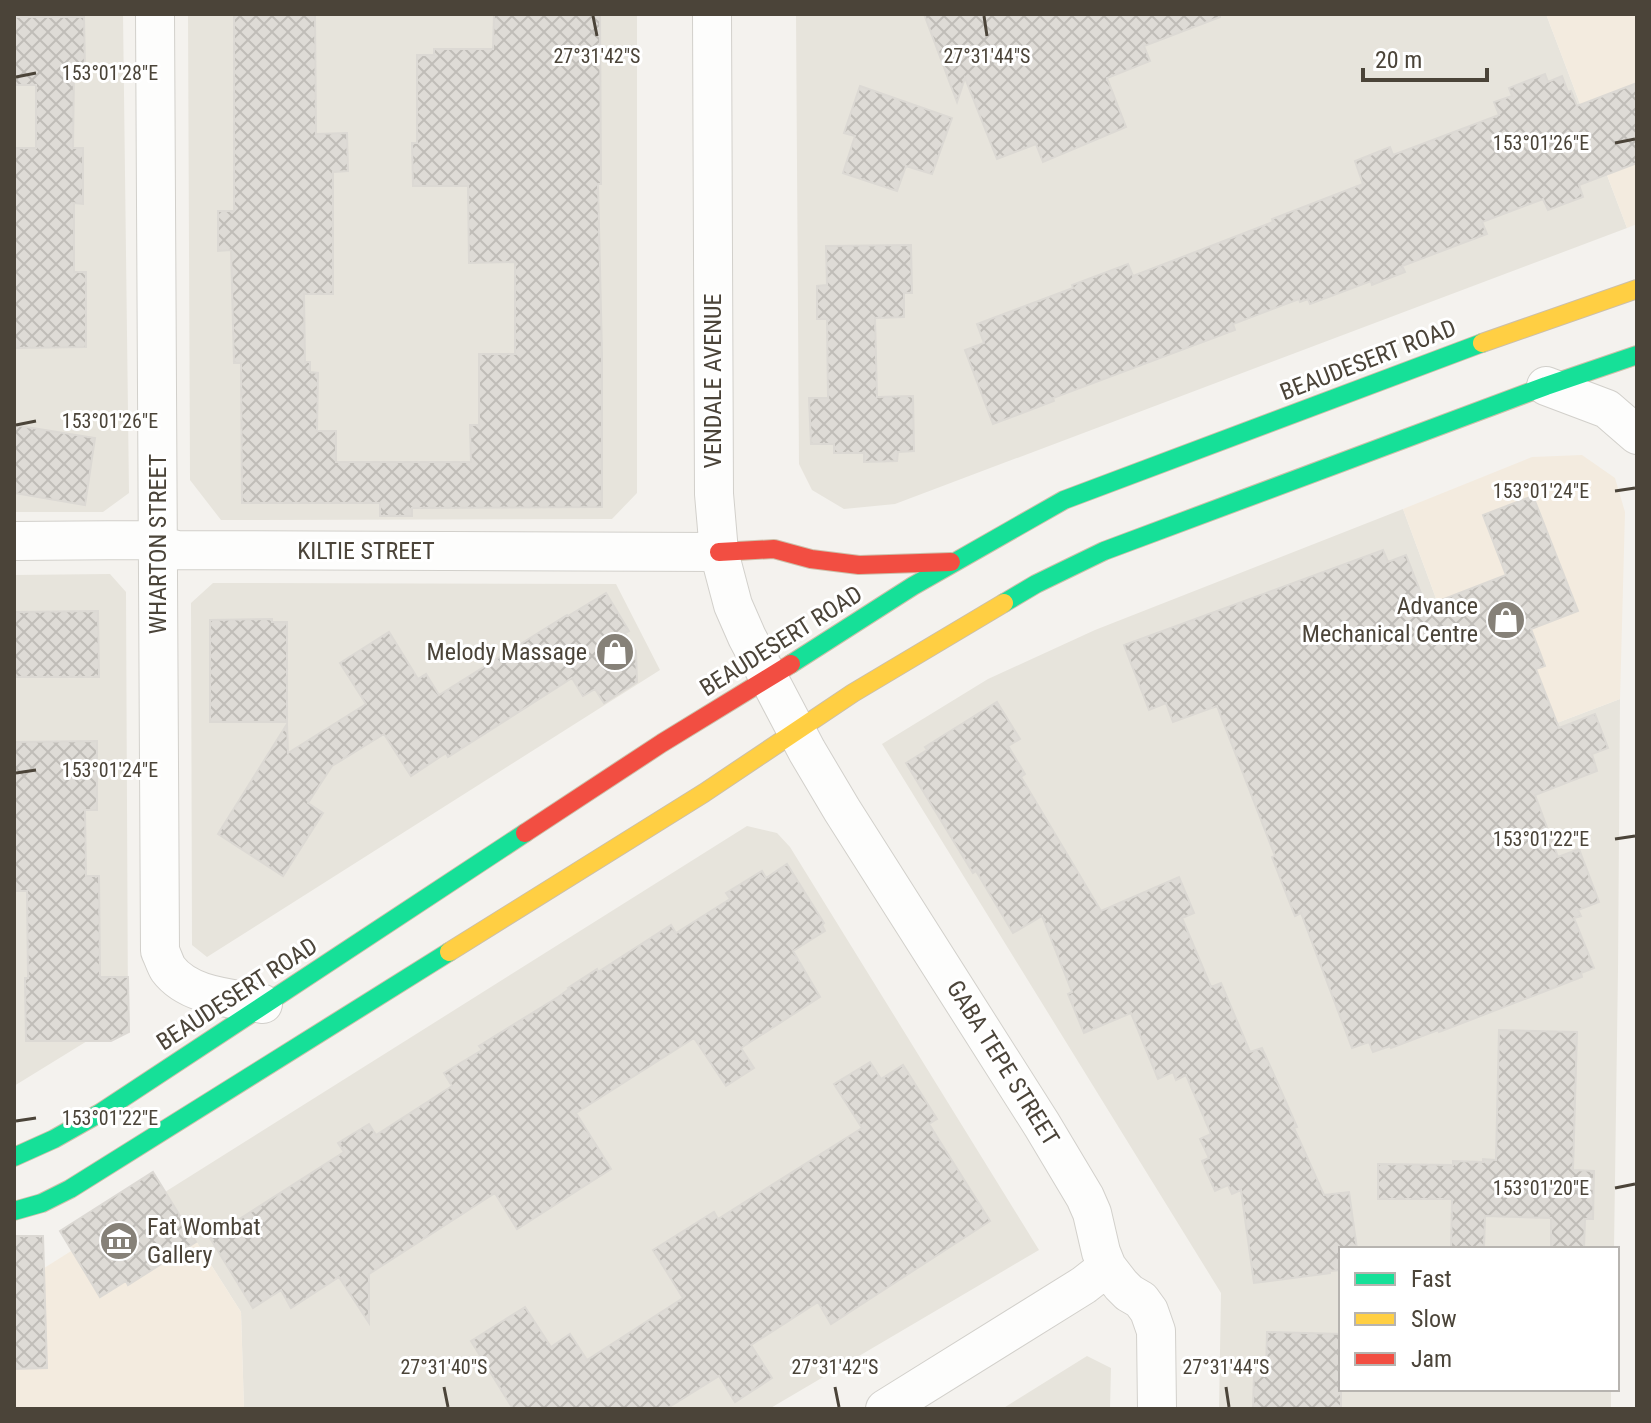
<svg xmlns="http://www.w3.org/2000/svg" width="1651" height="1423" font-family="'Roboto Condensed',sans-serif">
<defs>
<pattern id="building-cross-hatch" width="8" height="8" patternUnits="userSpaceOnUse" patternTransform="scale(2)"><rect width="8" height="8" fill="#dedbd6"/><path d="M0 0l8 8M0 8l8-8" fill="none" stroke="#c0bdb8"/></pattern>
</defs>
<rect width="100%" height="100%" fill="#f4f2ee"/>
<path fill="#e7e4dc" d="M 14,14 L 123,14 L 129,493 L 103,512 L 14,512 Z
M 188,14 L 637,14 L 637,493 L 612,519 L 221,520 L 190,480 Z
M 796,14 L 1546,14 L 1627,228 L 895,504 L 844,509 L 812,490 L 799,464 Z
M 1403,509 L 1491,748 L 1620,699 L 1618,970 L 1614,1249 L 1341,1249 L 1341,1389 L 1611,1389 L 1611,1409 L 1219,1409 L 1221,1293 L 882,744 L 988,679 L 1095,630 Z
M 110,574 L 126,592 L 128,1018 L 105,1030 L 14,1086 L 14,575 Z
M 213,583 L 616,584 L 660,670 L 207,957 L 192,945 L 191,603 Z
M 747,826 L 777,833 L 790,847 L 1039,1250 L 769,1409 L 244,1409 L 241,1312 L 165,1192 Z
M 1087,1356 L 1111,1368 L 1110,1409 L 1002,1409 Z"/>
<path fill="#f3ebdf" d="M 1546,14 L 1637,14 L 1637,224 L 1627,228 Z
M 1582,455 L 1615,478 L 1625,512 L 1620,699 L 1491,748 L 1403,509 L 1532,457 Z
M 165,1192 L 241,1312 L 244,1409 L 14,1409 L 14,1287 Z"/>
<path fill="url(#building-cross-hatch)" stroke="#dcd9d4" stroke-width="2" d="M 234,14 L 315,14 L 316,134 L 347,133 L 348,171 L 333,172 L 333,294 L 304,294 L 305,362 L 310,362 L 310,372 L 318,373 L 317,431 L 336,431 L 336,462 L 471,462 L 470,425 L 479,425 L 479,354 L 515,354 L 515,262 L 469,263 L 468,186 L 413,186 L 412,143 L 417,143 L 417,55 L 434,55 L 434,49 L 493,49 L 494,14 L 600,14 L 601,184 L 598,184 L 602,354 L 602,507 L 412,508 L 412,516 L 380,516 L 380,503 L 242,503 L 241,363 L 234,363 L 231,250 L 218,251 L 218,211 L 234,211 Z
M 924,14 L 1220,14 L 1220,17 L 1144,46 L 1150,61 L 1107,78 L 1126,127 L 1043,162 L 1036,144 L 997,159 L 965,78 L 957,102 Z
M 14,17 L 84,17 L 85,70 L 74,70 L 73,148 L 83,148 L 83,204 L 74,203 L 74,272 L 86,272 L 86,347 L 14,348 L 14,148 L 36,148 L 36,85 L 14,85 Z
M 1545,74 L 1548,82 L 1562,76 L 1568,92 L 1571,91 L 1577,106 L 1637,83 L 1637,163 L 1579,185 L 1583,197 L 1548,210 L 1543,199 L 1482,222 L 1487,234 L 1402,266 L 1405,272 L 1372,285 L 1371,281 L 1310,304 L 1308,299 L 1300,302 L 1299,299 L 1233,324 L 1235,330 L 1053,398 L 1054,401 L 993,424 L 965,350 L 984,343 L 977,324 L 1073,288 L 1072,285 L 1128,264 L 1133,276 L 1273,222 L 1272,219 L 1363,184 L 1355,161 L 1390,147 L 1393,155 L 1499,115 L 1494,102 L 1512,96 L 1509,88 Z
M 860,86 L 952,118 L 932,174 L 906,166 L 897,191 L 843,173 L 855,136 L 844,133 Z
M 911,245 L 912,293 L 904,293 L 904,317 L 875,318 L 877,397 L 913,396 L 914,451 L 898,452 L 897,461 L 864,462 L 864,453 L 834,453 L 834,444 L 811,444 L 809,398 L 828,398 L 827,319 L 817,319 L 817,286 L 827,285 L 826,246 Z
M 14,425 L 95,438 L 85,505 L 14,493 Z
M 1533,496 L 1578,611 L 1531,629 L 1545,666 L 1536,669 L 1559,728 L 1595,714 L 1608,748 L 1592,754 L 1597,771 L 1535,795 L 1558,857 L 1579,849 L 1599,902 L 1578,910 L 1581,916 L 1574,918 L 1594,968 L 1581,973 L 1582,977 L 1439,1032 L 1438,1030 L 1391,1048 L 1390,1046 L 1373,1052 L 1369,1042 L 1352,1048 L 1301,913 L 1295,916 L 1272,857 L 1275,856 L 1217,706 L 1173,722 L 1166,703 L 1149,710 L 1124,645 L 1383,550 L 1388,562 L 1406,555 L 1426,606 L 1506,575 L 1483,515 Z
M 606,593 L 629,631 L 625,633 L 636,651 L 637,682 L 604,703 L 595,689 L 583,696 L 572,678 L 448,757 L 446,753 L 411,776 L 384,734 L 332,766 L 308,803 L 323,813 L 283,876 L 218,834 L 287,724 L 288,753 L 366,704 L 340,663 L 389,632 L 418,679 L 426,674 L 439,695 L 567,615 L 568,616 Z
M 98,611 L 99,677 L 14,677 L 14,612 Z
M 272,619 L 272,622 L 287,622 L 287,722 L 210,722 L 210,620 Z
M 997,702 L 1020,739 L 1008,746 L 1025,774 L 1021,777 L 1101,911 L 1179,877 L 1194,913 L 1182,918 L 1211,987 L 1221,983 L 1250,1052 L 1262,1048 L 1297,1127 L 1294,1128 L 1324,1195 L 1349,1192 L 1357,1249 L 1341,1249 L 1341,1270 L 1330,1271 L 1330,1273 L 1254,1283 L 1241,1190 L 1232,1194 L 1228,1185 L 1215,1191 L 1202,1161 L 1209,1158 L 1200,1139 L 1211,1134 L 1186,1075 L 1176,1080 L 1173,1072 L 1158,1079 L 1131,1013 L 1084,1033 L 1068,994 L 1072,992 L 1042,916 L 1013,933 L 976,871 L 973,873 L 906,763 L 927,750 L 925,747 Z
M 97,741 L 97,810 L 85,810 L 86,876 L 99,876 L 100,977 L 128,977 L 129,1032 L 111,1041 L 26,1041 L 25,978 L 28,978 L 27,891 L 14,891 L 14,742 Z
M 787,864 L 824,923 L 822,925 L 825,931 L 793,951 L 820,997 L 741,1048 L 754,1068 L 726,1086 L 694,1038 L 576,1113 L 611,1169 L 517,1229 L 495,1193 L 369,1274 L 369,1323 L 339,1277 L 291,1308 L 281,1290 L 253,1308 L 210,1238 L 344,1152 L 338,1143 L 369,1124 L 376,1135 L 452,1086 L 444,1073 L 482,1050 L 479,1046 L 558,997 L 569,989 L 568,988 L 597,969 L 598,972 L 671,925 L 676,933 L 730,899 L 726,893 L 762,871 L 766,878 Z
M 1499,1030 L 1577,1032 L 1573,1170 L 1594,1171 L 1593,1219 L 1585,1219 L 1584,1249 L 1551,1249 L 1551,1218 L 1485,1216 L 1484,1249 L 1451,1249 L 1452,1199 L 1378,1199 L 1378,1164 L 1453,1165 L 1453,1161 L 1483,1162 L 1483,1159 L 1496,1160 Z
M 870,1062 L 881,1079 L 903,1065 L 937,1119 L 929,1124 L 990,1221 L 831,1324 L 818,1302 L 751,1345 L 772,1378 L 735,1402 L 719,1376 L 666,1409 L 513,1409 L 471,1341 L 525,1307 L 551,1347 L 570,1334 L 587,1360 L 683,1298 L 653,1250 L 714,1212 L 718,1219 L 862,1128 L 834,1084 Z
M 153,1172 L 196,1242 L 128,1285 L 126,1281 L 100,1297 L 60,1231 Z
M 14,1236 L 43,1236 L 47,1368 L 14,1369 Z
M 1267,1332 L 1341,1334 L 1341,1409 L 1253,1409 L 1254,1373 L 1266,1374 Z"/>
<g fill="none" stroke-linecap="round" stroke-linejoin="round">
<g stroke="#d2d0cb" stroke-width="40">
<path id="street" d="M 155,14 L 160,951 C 163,957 165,964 168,969 C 189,997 232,998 263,1004
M 712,14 L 714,494 L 719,552 L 733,605 L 747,637 L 807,751 L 842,810 L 1042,1125 L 1085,1197 L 1092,1213 L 1101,1252 L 1107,1267 L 1121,1285 L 1129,1293 L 1141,1300 L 1149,1311 L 1156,1331 L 1157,1409
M 1546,386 L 1607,409 L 1637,435
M 14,541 L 140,540 L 177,550 L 719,552
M 885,1409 L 1084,1285 L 1107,1267"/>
</g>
<g stroke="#ccbfa9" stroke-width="20">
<path id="fast" d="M 1004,603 L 1036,584 L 1104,551 L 1546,386 L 1637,355
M 791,664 L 913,586 L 1064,500 L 1482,343
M 14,1157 L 54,1139 L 100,1113 L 525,833
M 14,1211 L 42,1203 L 70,1189 L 449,952"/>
</g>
<g stroke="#ccbfa9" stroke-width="20">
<path id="slow" d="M 1482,343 L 1637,289
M 449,952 L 704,793 L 853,693 L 1004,603"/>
</g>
<g stroke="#ccbfa9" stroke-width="20">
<path id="jam" d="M 719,552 L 774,549 L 811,559 L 859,565 L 951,562
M 525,833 L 662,743 L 791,664"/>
</g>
<use href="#street" stroke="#fdfdfc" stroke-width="38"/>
<use href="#fast" stroke="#16e098" stroke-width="18"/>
<use href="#slow" stroke="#ffcf43" stroke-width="18"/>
<use href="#jam" stroke="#f24e42" stroke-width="18"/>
</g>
<path fill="none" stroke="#4b4439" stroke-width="3" d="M 593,16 L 597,36M 984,16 L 987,36M 16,77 L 36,73M 1615,143 L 1635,139M 16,425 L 36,421M 1615,491 L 1635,488M 16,773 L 36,770M 1615,839 L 1635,836M 16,1121 L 36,1118M 1615,1188 L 1635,1184M 444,1387 L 448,1407M 835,1387 L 839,1407M 1226,1387 L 1229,1407"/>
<defs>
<g id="shop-disc" transform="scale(2)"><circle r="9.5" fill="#868178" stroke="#fff"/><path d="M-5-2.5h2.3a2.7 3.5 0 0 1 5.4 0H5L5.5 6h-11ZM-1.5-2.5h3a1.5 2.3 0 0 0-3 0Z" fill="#fff"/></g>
<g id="museum-disc" transform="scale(2)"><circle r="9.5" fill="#868178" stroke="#fff"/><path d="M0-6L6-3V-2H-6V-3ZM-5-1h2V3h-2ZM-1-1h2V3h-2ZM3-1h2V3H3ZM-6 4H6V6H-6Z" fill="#fff"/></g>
</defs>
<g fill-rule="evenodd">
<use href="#shop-disc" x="1506" y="620"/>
<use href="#shop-disc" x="615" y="652"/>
<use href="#museum-disc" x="119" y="1241"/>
</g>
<g text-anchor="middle" stroke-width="6" stroke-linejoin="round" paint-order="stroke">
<g font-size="24" fill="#4b4439" stroke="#fff">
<text transform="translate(1368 360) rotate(-21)" y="8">BEAUDESERT ROAD</text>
<text transform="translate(713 381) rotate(-90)" y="8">VENDALE AVENUE</text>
<text transform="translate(158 544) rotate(-90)" y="8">WHARTON STREET</text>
<text x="366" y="559">KILTIE STREET</text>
<text transform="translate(781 641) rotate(-32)" y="8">BEAUDESERT ROAD</text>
<text transform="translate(237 994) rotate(-33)" y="8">BEAUDESERT ROAD</text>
<text transform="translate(1003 1063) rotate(58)" y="8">GABA TEPE STREET</text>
</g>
<g font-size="24" fill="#4b4439" stroke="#fff" text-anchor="end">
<text x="1478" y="614">Advance<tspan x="1478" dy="28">Mechanical Centre</tspan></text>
<text x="587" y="660">Melody Massage</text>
<text x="147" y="1235" text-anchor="start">Fat Wombat<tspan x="147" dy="28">Gallery</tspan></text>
</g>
</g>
<g font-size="20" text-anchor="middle" fill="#4b4439" stroke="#fff" stroke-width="6" stroke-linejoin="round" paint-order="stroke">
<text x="597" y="63">27°31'42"S</text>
<text x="987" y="63">27°31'44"S</text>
<text x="110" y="80">153°01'28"E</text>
<text x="1541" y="150">153°01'26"E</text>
<text x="110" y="428">153°01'26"E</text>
<text x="1541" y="498">153°01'24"E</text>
<text x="110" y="777">153°01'24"E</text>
<text x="1541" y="846">153°01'22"E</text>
<text x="110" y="1125">153°01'22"E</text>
<text x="1541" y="1195">153°01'20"E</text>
<text x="444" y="1374">27°31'40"S</text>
<text x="835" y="1374">27°31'42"S</text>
<text x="1226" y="1374">27°31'44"S</text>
</g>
<rect width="1651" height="1423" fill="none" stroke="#4b4439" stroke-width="32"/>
<rect x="1339" y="1247" width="280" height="144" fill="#ffffff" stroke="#b7b4b0" stroke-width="2"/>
<rect x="1355" y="1273" width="40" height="12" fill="#16e098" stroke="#b7b4b0" stroke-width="2"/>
<text x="1411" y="1287" font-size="24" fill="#4b4439">Fast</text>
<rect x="1355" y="1313" width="40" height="12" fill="#ffcf43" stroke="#b7b4b0" stroke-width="2"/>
<text x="1411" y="1327" font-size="24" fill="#4b4439">Slow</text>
<rect x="1355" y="1353" width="40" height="12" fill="#f24e42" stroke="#b7b4b0" stroke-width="2"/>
<text x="1411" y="1367" font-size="24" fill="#4b4439">Jam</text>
<path d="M1363 68v12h124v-12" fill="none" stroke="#4b4439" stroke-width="4"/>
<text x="1375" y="68" font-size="24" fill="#4b4439" stroke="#ffffff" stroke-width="6" paint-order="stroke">20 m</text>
</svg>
